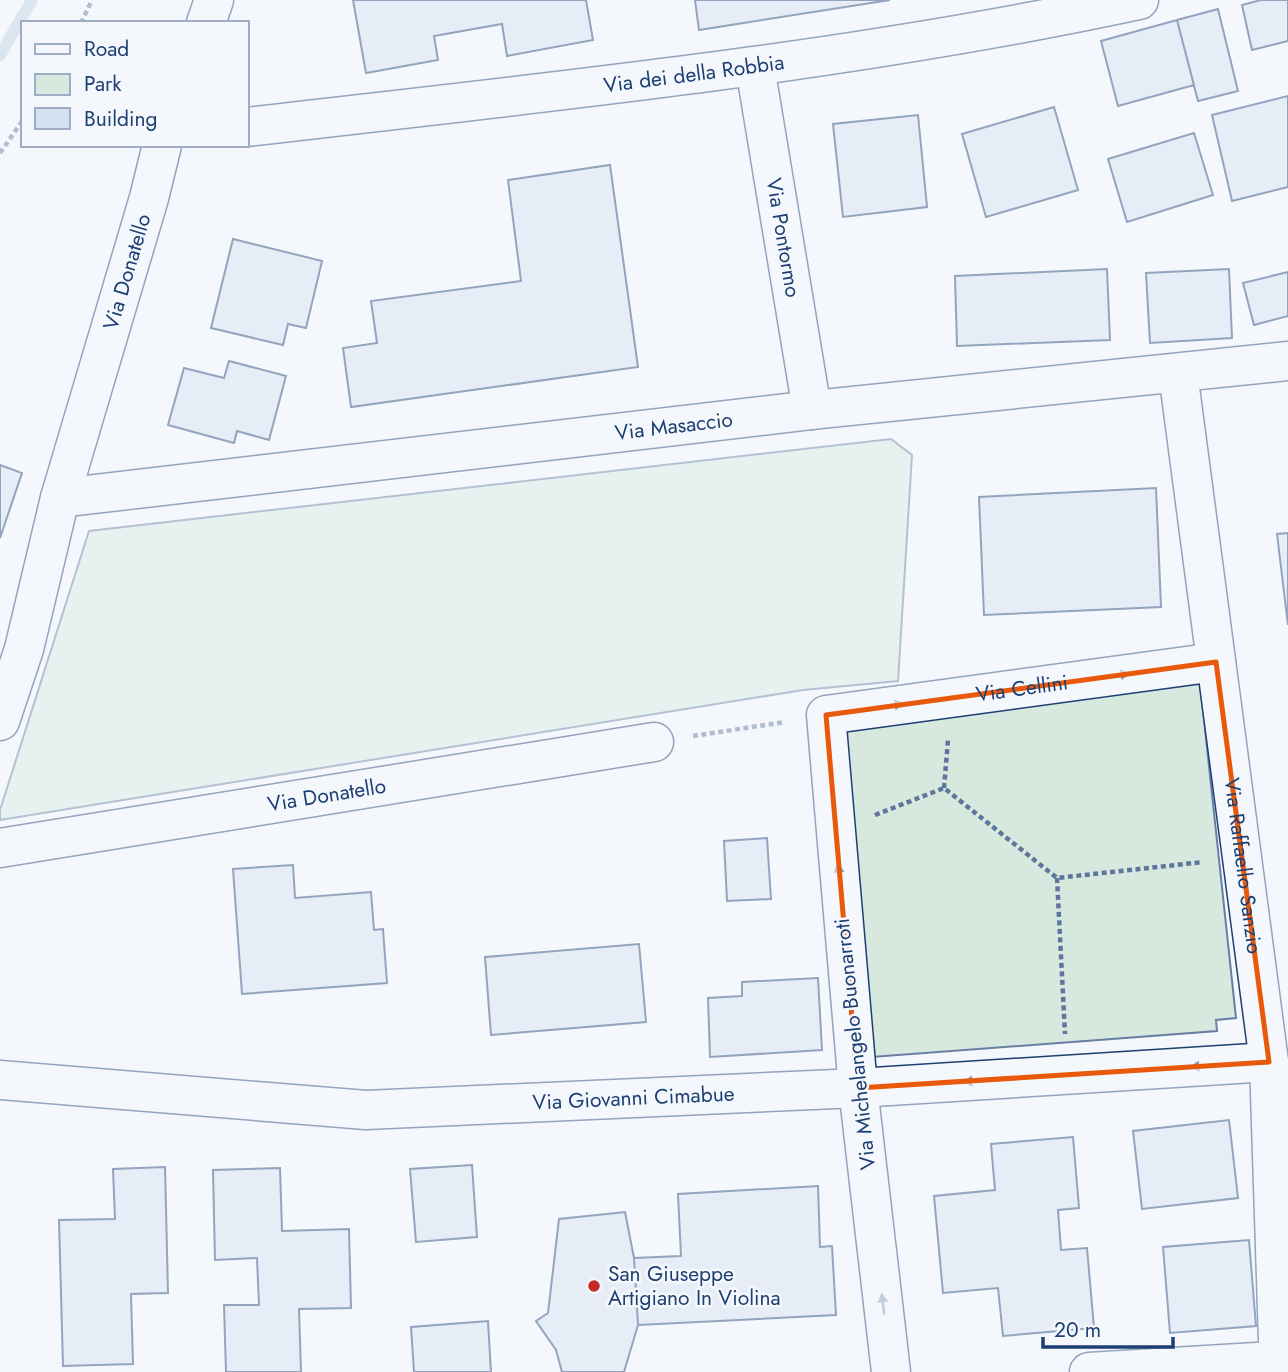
<svg xmlns="http://www.w3.org/2000/svg" width="1288" height="1372" font-family="Jost,sans-serif">
<rect width="100%" height="100%" fill="#f4f7fb"/>
<path fill="#d7e8df" stroke="#687fa3" stroke-width="2" d="M 891,439 L 912,455 L 898,681 L 803,690 L 0,820 L 0,810 L 89,531 Z
M 1200,682 L 1236,1018 L 1216,1020 L 1217,1031 L 872,1057 L 839,723 Z"/>
<g fill="none" stroke-linecap="round" stroke-linejoin="round">
<path stroke="#bed0e5" stroke-width="12" d="M 0,55 L 32,0"/>
</g>
<path fill="#d5e0f0" stroke="#1d3f73" stroke-width="2" d="M 353,0 L 586,0 L 593,40 L 507,56 L 502,24 L 434,36 L 438,60 L 366,73 Z
M 695,0 L 890,0 L 699,30 Z
M 1261,0 L 1288,0 L 1288,41 L 1252,50 L 1242,5 Z
M 1218,9 L 1238,91 L 1198,101 L 1177,20 Z
M 1177,20 L 1194,85 L 1118,106 L 1101,41 Z
M 1288,96 L 1288,187 L 1232,201 L 1212,115 Z
M 1054,107 L 1078,190 L 986,217 L 962,134 Z
M 918,115 L 927,207 L 843,217 L 833,124 Z
M 1194,133 L 1213,195 L 1127,222 L 1108,159 Z
M 610,165 L 638,367 L 351,407 L 343,348 L 377,343 L 371,301 L 521,281 L 508,180 Z
M 233,239 L 322,261 L 306,328 L 288,324 L 283,345 L 211,328 Z
M 1107,269 L 1110,340 L 957,346 L 955,276 Z
M 1229,269 L 1232,338 L 1150,343 L 1146,273 Z
M 1288,272 L 1288,316 L 1254,325 L 1243,283 Z
M 229,361 L 286,376 L 269,440 L 237,431 L 234,443 L 168,425 L 184,368 L 224,378 Z
M 0,465 L 22,473 L 0,538 Z
M 1156,488 L 1161,607 L 984,615 L 979,497 Z
M 1288,533 L 1288,625 L 1277,534 Z
M 767,838 L 771,899 L 727,901 L 724,841 Z
M 293,865 L 295,898 L 371,892 L 374,930 L 383,929 L 387,983 L 242,994 L 233,869 Z
M 639,944 L 646,1022 L 491,1035 L 485,957 Z
M 818,978 L 822,1050 L 710,1057 L 708,998 L 742,996 L 742,982 Z
M 1229,1120 L 1238,1198 L 1142,1209 L 1133,1131 Z
M 1073,1137 L 1079,1208 L 1058,1210 L 1061,1250 L 1087,1248 L 1094,1328 L 1003,1336 L 998,1288 L 943,1293 L 934,1196 L 995,1190 L 991,1144 Z
M 472,1165 L 477,1237 L 416,1242 L 410,1169 Z
M 165,1167 L 168,1293 L 131,1294 L 133,1364 L 63,1366 L 59,1220 L 115,1219 L 113,1169 Z
M 280,1168 L 282,1231 L 349,1229 L 351,1308 L 299,1309 L 301,1372 L 226,1372 L 224,1305 L 259,1305 L 257,1258 L 215,1260 L 213,1170 Z
M 818,1186 L 820,1247 L 832,1246 L 836,1315 L 638,1325 L 634,1258 L 681,1256 L 678,1194 Z
M 625,1212 L 634,1258 L 638,1325 L 624,1372 L 562,1372 L 556,1350 L 536,1321 L 548,1313 L 559,1219 Z
M 1249,1240 L 1256,1326 L 1170,1333 L 1163,1247 Z
M 488,1321 L 491,1372 L 414,1372 L 411,1327 Z"/>
<g fill="none" stroke-linecap="round" stroke-linejoin="round">
<g stroke="#1d3f73" stroke-width="41">
<g id="street">
<path d="M 206,23 L 214,0"/>
<path id="s1" d="M 755,67 L 812,410"/>
<path id="s2" d="M 247,127 C 545,92 845,63 1139,0"/>
<path id="s3" d="M 1178,373 L 1269,1062 L 1279,1372"/>
<path id="s4" d="M 60,498 L 812,410 L 1288,361"/>
<path id="s5" d="M 0,721 L 24,649 L 60,498 L 149,198 L 162,145"/>
<path id="s6" d="M 0,848 L 654,742"/>
<path id="s7" d="M 0,1080 L 366,1110 L 858,1088 L 1269,1062"/>
<path id="s8" d="M 891,1372 L 858,1088 L 826,715 L 1216,662"/>
</g>
</g>
<g stroke="#1d3f73" stroke-width="41">
<path id="secondary" d="M 1089,1372 L 1288,1360"/>
</g>
<path stroke="#5e769c" stroke-width="4.5" stroke-dasharray="5 3.5" stroke-linecap="butt" d="M 81,23 L 92,0
M 0,153 L 23,120
M 693,736 L 785,722
M 944,788 L 948,740
M 875,815 L 944,788 L 1057,878 L 1203,862
M 1057,878 L 1065,1034"/>
<use href="#street" stroke="#f4f7fb" stroke-width="38"/>
<use href="#secondary" stroke="#f4f7fb" stroke-width="38"/>
</g>
<defs><path id="oneway-solid" d="M-6-.8H1V-3.2L6.5 0L1 3.2V.8H-6Z" transform="scale(1.75)"/></defs>
<g fill="#889bb7">
<use href="#oneway-solid" transform="translate(1119 675) rotate(-8)"/>
<use href="#oneway-solid" transform="translate(893 705) rotate(-8)"/>
<use href="#oneway-solid" transform="translate(839 874) rotate(-95)"/>
<use href="#oneway-solid" transform="translate(1201 1066) rotate(176)"/>
<use href="#oneway-solid" transform="translate(974 1081) rotate(176)"/>
<use href="#oneway-solid" transform="translate(883 1304) rotate(-97)"/>
</g>
<path d="M0 0H1288V1372H0ZM 1216,662 L 1269,1062 L 858,1088 L 826,715 Z" fill="#f4f7fb" fill-opacity=".55" fill-rule="evenodd"/>
<path fill="none" stroke="#e8590c" stroke-width="5" stroke-linejoin="round" d="M 1216,662 L 1269,1062 L 858,1088 L 826,715 Z"/>
<circle fill="#c62828" stroke="#f4f7fb" stroke-width="2.5" cx="594" cy="1286" r="7"/>
<g text-anchor="middle" stroke-width="5" stroke-linejoin="round" paint-order="stroke">
<g font-size="21" fill="#1d3f73" stroke="#f4f7fb">
<text dy="7" stroke="none"><textPath href="#s2" startOffset="450">Via dei della Robbia</textPath></text>
<text dy="7" stroke="none"><textPath href="#s1" startOffset="173">Via Pontormo</textPath></text>
<text dy="7" stroke="none"><textPath href="#s5" startOffset="467">Via Donatello</textPath></text>
<text dy="7" stroke="none"><textPath href="#s4" startOffset="618">Via Masaccio</textPath></text>
<text dy="7" stroke="none"><textPath href="#s8" startOffset="858">Via Cellini</textPath></text>
<text dy="7" stroke="none"><textPath href="#s6" startOffset="331">Via Donatello</textPath></text>
<text dy="7" stroke="none"><textPath href="#s3" startOffset="497">Via Raffaello Sanzio</textPath></text>
<text transform="translate(855 1044) rotate(-96)" y="7">Via Michelangelo Buonarroti</text>
<text dy="7" stroke="none"><textPath href="#s7" startOffset="635">Via Giovanni Cimabue</textPath></text>
</g>
<g font-size="21" fill="#1d3f73" stroke="#f4f7fb" text-anchor="start">
<text x="608" y="1281">San Giuseppe<tspan x="608" dy="24">Artigiano In Violina</tspan></text>
</g>
</g>
<rect x="21" y="21" width="228" height="126" fill="#f4f7fb" stroke="#9eadc5" stroke-width="2"/>
<rect x="35" y="44" width="35" height="10" fill="#f4f7fb" stroke="#9eadc5" stroke-width="2"/>
<text x="84" y="56" font-size="21" fill="#1d3f73">Road</text>
<rect x="35" y="74" width="35" height="21" fill="#d7e8df" stroke="#9eadc5" stroke-width="2"/>
<text x="84" y="91" font-size="21" fill="#1d3f73">Park</text>
<rect x="35" y="108" width="35" height="21" fill="#d5e0f0" stroke="#9eadc5" stroke-width="2"/>
<text x="84" y="126" font-size="21" fill="#1d3f73">Building</text>
<path d="M1043 1337v10h130v-10" fill="none" stroke="#1d3f73" stroke-width="3.5"/>
<text x="1054" y="1337" font-size="21" fill="#1d3f73" stroke="#f4f7fb" stroke-width="5" paint-order="stroke">20 m</text>
</svg>
